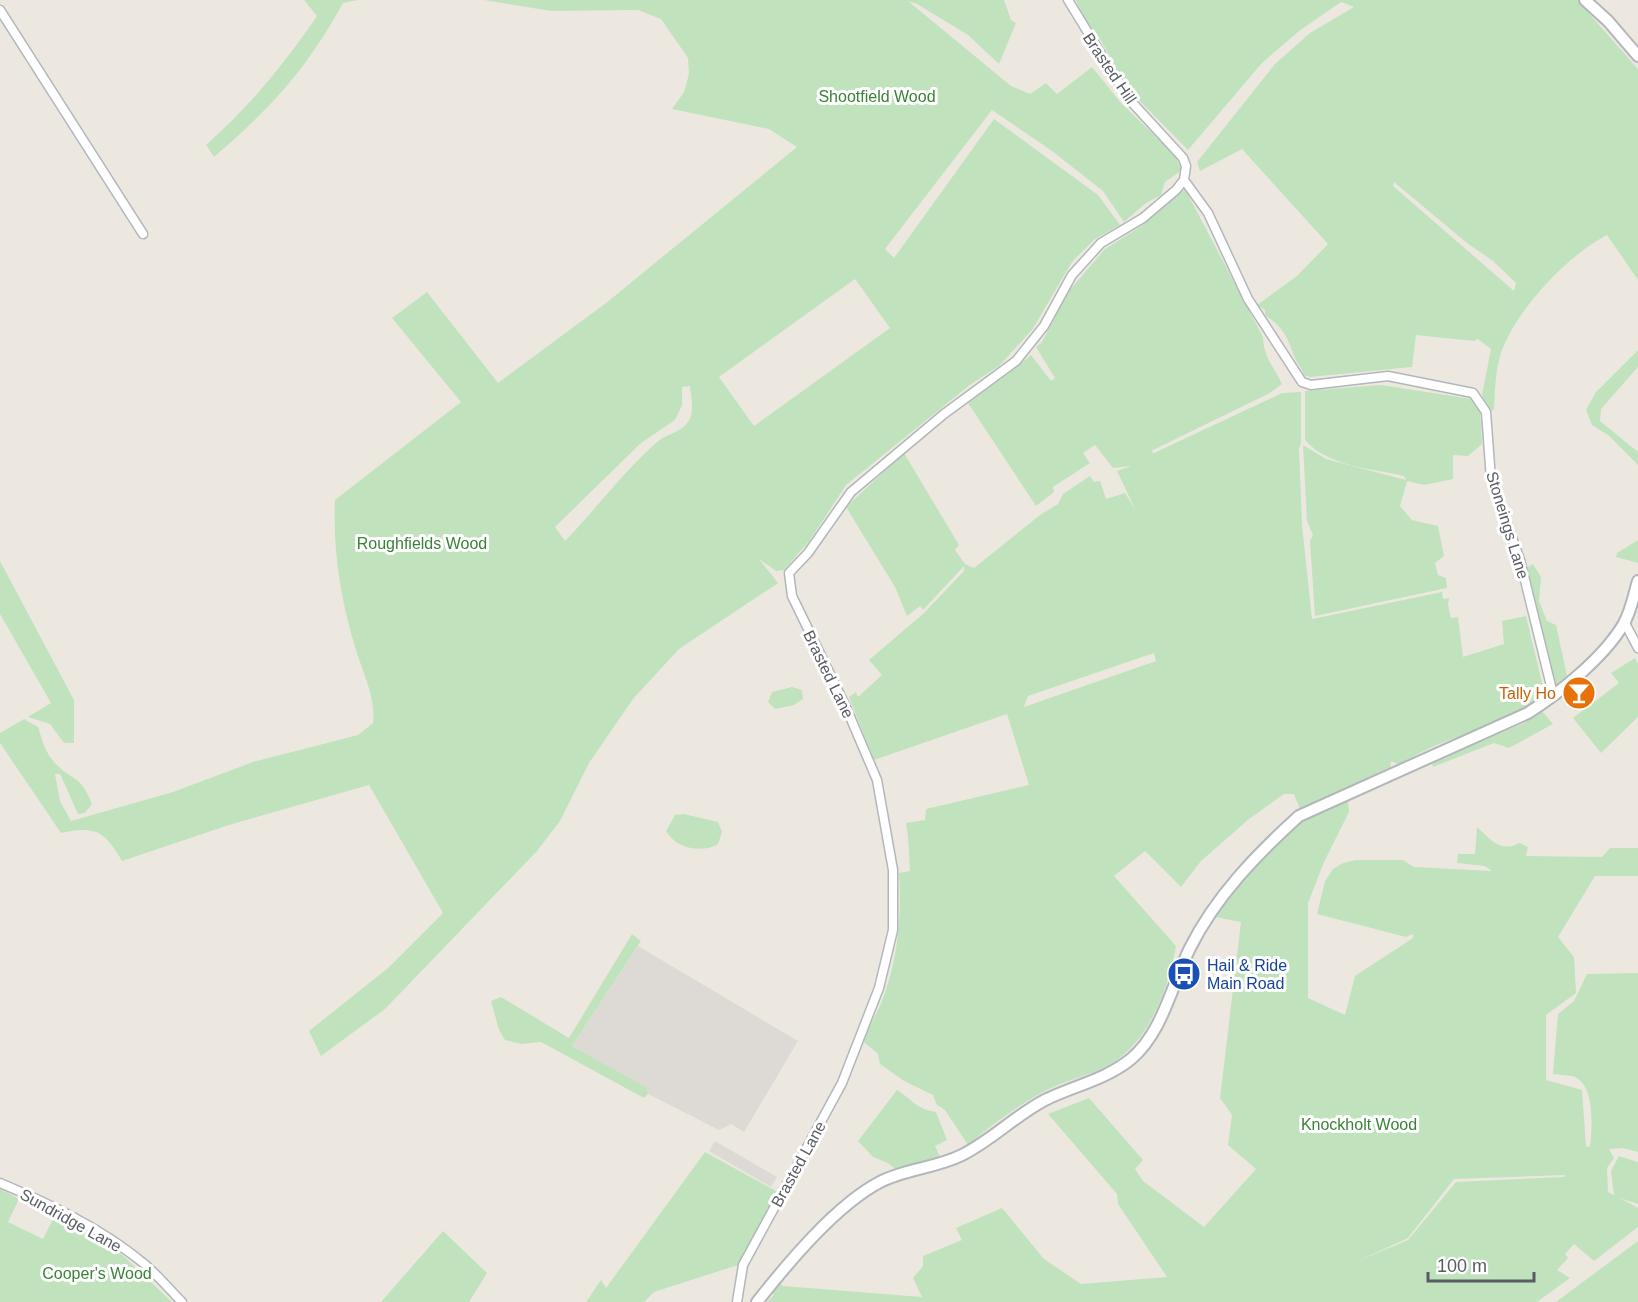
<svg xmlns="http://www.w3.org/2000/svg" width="1638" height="1302" font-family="Arial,sans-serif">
<rect width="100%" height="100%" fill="#ece8e0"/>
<path fill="#dddad5" d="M 638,946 L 798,1041 L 744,1132 L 731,1124 L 719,1130 L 648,1094 L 646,1087 L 572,1046 Z
M 715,1141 L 777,1177 L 771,1187 L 709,1151 Z"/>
<path fill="#c0e3bd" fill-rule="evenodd" d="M 304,0 L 358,0 L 343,3 C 306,70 272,107 214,157 L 206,145 C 250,106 284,64 317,16 Z
M 484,0 L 1004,0 L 1011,20 L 1016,23 L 999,64 L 968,35 L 917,4 L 908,1 L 1011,86 L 1030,94 L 1046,83 L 1057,94 L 1092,67 L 1121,103 L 1174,154 L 1182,170 L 1165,182 L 1161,195 L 1146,203 L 1124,222 L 1103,191 L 1052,151 L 992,110 L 885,249 L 894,258 L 994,119 L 1098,195 L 1120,225 L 1095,239 L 1072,262 L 1032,330 L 999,366 L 971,384 L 846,485 L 810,540 L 784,570 L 776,571 L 759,559 L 778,583 L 679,649 L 633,699 L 589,763 L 560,821 L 537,851 L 385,1009 L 321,1056 L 309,1031 L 388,968 L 443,913 L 369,785 L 229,825 L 122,861 C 104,830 95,826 61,833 L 0,743 L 0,733 L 24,719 L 38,727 C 42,739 45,752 54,762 C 73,783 80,773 92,804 L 85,813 L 78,814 L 60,774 L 55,774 L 60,801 L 71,821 L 173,792 L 253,762 L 358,735 L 373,723 C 376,697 362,671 355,647 C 340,596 333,552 335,500 L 461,402 L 392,318 L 427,292 L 498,383 L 606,303 L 797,147 L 769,129 L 672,109 L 684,92 L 689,74 L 688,58 L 661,19 L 638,10 L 551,11 ZM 855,279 L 890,328 L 754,426 L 719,377 ZM 690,386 C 691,398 695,411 688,422 C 679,434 667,433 657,442 C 623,472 596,509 565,541 L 555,527 L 641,443 L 675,420 L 682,405 L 682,387 Z
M 1076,0 L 1577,0 L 1638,69 L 1638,280 L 1607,235 C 1568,255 1518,308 1502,350 C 1495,369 1495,391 1494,410 L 1489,411 L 1482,395 L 1491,349 L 1478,339 L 1474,341 L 1416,335 L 1412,367 L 1310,377 L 1304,375 C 1302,368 1298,365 1295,358 C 1287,337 1285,329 1265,315 L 1265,310 L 1257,305 L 1297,276 L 1328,244 L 1242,149 L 1200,171 L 1197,162 L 1275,64 L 1310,33 L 1354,7 L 1341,2 L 1299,31 L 1262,63 L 1188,150 L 1130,91 L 1097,34 L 1084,19 ZM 1394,182 L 1467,243 L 1493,261 L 1516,283 L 1514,291 L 1393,186 Z
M 1185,189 L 1263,337 C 1264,359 1273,364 1282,384 L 1270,393 L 1151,451 L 1154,453 L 1282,393 L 1301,392 L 1301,443 L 1299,449 L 1302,525 L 1312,619 L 1442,592 L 1443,599 L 1449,598 L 1448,605 L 1451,618 L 1458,617 L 1463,657 L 1504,644 L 1502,621 L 1526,616 L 1544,691 C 1528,717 1457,735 1428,749 C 1418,753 1409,760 1400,765 L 1391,761 L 1390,770 L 1301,812 L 1294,794 L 1284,794 L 1249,819 L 1201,861 L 1181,887 L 1145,851 L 1114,876 L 1176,946 C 1168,989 1149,1044 1107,1066 C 1088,1076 1066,1080 1047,1090 C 1021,1103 991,1125 968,1145 L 945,1110 L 937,1105 L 933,1095 L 904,1081 L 880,1064 L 878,1054 L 864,1042 L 864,1039 C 869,1026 877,1014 882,1001 C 898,959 902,917 899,873 L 910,871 C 909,854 909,841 906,823 L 925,820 L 926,809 L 1029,785 L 1007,714 L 874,760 L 849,697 L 856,692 L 858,697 L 882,675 L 869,660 L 924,613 L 964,571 L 964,566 L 923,610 L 920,606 L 907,616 L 895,587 L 846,507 L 904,453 L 959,545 L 955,550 L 965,564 L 974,568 L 1040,515 L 1058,504 L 1063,494 L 1090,476 L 1094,482 L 1100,481 L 1106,499 L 1125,493 L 1135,509 L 1117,471 L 1131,466 L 1113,468 L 1095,445 L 1083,453 L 1090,463 L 1053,487 L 1054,492 L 1036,506 L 968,403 L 1031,355 L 1051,381 L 1055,378 L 1036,347 L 1042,342 L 1068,292 L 1105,249 L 1140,227 ZM 1154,653 L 1156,661 L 1024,707 L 1028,696 Z
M 1638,350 L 1638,367 L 1601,409 L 1600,421 L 1638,452 L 1638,465 L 1608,435 L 1592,425 L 1586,410 L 1596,392 Z
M 1381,385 L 1472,399 L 1480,410 L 1482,444 L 1468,456 L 1453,455 L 1453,479 L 1424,485 L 1407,481 L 1400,506 L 1412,520 L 1438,526 L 1444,556 L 1435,563 L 1438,575 L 1446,578 L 1447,588 L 1315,616 L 1310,541 L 1313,535 L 1307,521 L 1303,445 L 1326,459 L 1406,480 L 1404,476 C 1373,469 1327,466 1305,440 L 1305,391 Z
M 1638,540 L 1638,563 L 1616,557 L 1617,553 Z
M 0,561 L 74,700 L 74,743 L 64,743 L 50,724 L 28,717 L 51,703 L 0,614 Z
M 1533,564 L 1541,577 L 1539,601 L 1547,621 L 1556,625 L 1567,676 L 1555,687 L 1526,568 Z
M 1635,658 L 1638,664 L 1638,717 L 1601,753 L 1573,718 L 1619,683 L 1611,673 Z
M 792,687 L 802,690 L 803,699 L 794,705 L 775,709 L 768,702 L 772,692 Z
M 1542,711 L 1553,724 L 1509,748 L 1494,743 L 1433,767 L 1431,762 L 1524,723 Z
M 1348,800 L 1349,812 L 1324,862 L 1308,903 L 1308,998 L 1345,1015 L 1355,976 L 1413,938 L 1413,934 L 1406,937 L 1317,914 L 1325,881 L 1333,869 L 1343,863 L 1356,860 L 1403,860 L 1414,867 L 1492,871 L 1485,866 L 1457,863 L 1458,854 L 1475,854 L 1477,827 C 1492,840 1499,853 1520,843 L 1528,847 L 1526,856 L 1602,857 L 1610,848 L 1638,848 L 1638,876 L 1595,876 L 1558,937 L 1574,957 L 1576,993 L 1546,1015 L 1546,1080 L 1582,1090 L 1586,1146 L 1590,1147 C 1592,1128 1596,1083 1572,1076 C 1566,1075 1559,1075 1553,1074 L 1558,1014 L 1574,1001 L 1587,974 L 1638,973 L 1638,1152 L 1623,1148 L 1609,1149 L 1614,1158 L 1607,1168 L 1608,1192 L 1614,1195 L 1611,1171 L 1619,1156 L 1638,1162 L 1638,1204 L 1620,1198 L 1638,1208 L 1638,1227 L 1594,1261 L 1574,1244 L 1565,1254 L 1568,1258 L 1557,1270 L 1570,1278 L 1537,1302 L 767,1302 L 774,1295 L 771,1290 L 778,1282 L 783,1286 L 922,1297 L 913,1278 L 923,1266 L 923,1256 L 962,1240 L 956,1228 L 1002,1208 L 1044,1259 L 1081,1284 L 1167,1277 L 1118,1204 L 1117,1194 L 1048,1114 L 1089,1098 L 1143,1160 L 1135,1169 L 1143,1181 L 1204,1227 L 1256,1169 L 1228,1145 L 1232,1115 L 1220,1098 L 1241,922 L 1215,917 L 1241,879 L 1304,820 ZM 1565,1175 L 1564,1177 L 1456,1182 L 1408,1240 L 1358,1261 L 1408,1238 L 1454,1179 Z
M 684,814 L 718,822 L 722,832 L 718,844 C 702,854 675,848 666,831 L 675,815 Z
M 632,934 L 641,941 L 572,1046 L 646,1087 L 648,1094 L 644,1098 L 541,1042 L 521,1044 L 505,1040 L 499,1030 L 491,1001 L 501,997 L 569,1038 Z
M 897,1090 C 913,1100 916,1109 936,1112 L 947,1140 L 935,1146 L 940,1157 L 899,1172 L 888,1163 L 873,1157 L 858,1141 Z
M 705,1152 L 776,1191 L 741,1264 L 654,1292 L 644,1302 L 586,1302 L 601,1280 L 606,1288 Z
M 0,1189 L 19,1199 L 8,1222 L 43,1239 L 55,1215 L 117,1250 L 172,1302 L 0,1302 Z
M 443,1231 L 487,1273 L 469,1302 L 381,1302 Z
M 1638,1241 L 1638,1302 L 1556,1302 Z"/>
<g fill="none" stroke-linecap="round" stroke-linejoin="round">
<g stroke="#b3b7bb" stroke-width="11">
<path id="minor" d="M 1068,0 L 1128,98 L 1183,158 L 1186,166 L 1184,180 L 1208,213 L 1248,299 L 1302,382 L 1311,385 L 1388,376 L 1473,393 L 1486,412 L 1491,479 L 1520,560 L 1553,694
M 0,10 L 143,234
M 1625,623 L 1638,648
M 0,1183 C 50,1204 100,1228 142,1262 C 157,1274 169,1289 182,1302
M 737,1302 L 743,1265 L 842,1083 L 879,988 L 893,930 L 893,870 L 877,780 L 845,705 L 792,596 L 789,573 L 808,553 L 851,492 L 944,414 L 1016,361 L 1044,326 L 1072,275 L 1101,243 L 1143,218 L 1176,190 L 1184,180"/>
</g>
<g stroke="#b3b7bb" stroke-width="14">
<path id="tertiary" d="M 1585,0 L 1608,21 L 1638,56
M 757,1302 C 788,1263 836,1205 880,1182 C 905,1169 936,1168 962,1155 C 992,1140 1016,1115 1045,1100 C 1073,1086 1105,1080 1131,1059 C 1163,1032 1172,984 1190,948 C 1216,896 1257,854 1299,816 L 1528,713 C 1561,692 1603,658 1623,625 C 1631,612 1634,594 1638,581"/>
</g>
<use href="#minor" stroke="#fff" stroke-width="8"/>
<use href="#tertiary" stroke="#fff" stroke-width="10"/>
</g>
<defs>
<g id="bar-disc" transform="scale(1.725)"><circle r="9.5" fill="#e8710a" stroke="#fff"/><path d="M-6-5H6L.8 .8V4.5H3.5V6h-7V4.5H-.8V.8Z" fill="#fff"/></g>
<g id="bus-disc" transform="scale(1.725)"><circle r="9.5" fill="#1a4fb4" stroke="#fff"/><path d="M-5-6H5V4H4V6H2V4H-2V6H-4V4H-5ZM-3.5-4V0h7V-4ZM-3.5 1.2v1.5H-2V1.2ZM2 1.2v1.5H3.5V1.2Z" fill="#fff"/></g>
</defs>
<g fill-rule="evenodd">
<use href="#bar-disc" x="1579" y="693"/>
<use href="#bus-disc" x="1184" y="974"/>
</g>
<g text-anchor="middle" stroke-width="6" stroke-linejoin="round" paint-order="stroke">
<g font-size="16" fill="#595d61" stroke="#fff">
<text transform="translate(1110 68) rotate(56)" y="6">Brasted Hill</text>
<text transform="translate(1508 525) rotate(73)" y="6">Stoneings Lane</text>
<text transform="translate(829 674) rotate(64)" y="6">Brasted Lane</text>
<text transform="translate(798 1164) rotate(-61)" y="6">Brasted Lane</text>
<text transform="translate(71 1220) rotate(29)" y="6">Sundridge Lane</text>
</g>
<g font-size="16" fill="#3a8237" stroke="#fff">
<text x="877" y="102">Shootfield Wood</text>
<text x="422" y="549">Roughfields Wood</text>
<text x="1359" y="1130">Knockholt Wood</text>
<text x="97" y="1279">Cooper's Wood</text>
</g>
<g font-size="16" fill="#c56008" stroke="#fff" text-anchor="end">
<text x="1556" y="699">Tally Ho</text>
</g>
<g font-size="16" fill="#164399" stroke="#fff" text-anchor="start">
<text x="1207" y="971">Hail &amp; Ride<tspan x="1207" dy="18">Main Road</tspan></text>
</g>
</g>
<path d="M1428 1272v9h106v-9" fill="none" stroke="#595d61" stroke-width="3"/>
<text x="1437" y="1272" font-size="18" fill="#595d61" stroke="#ffffff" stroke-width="4.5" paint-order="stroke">100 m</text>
</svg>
